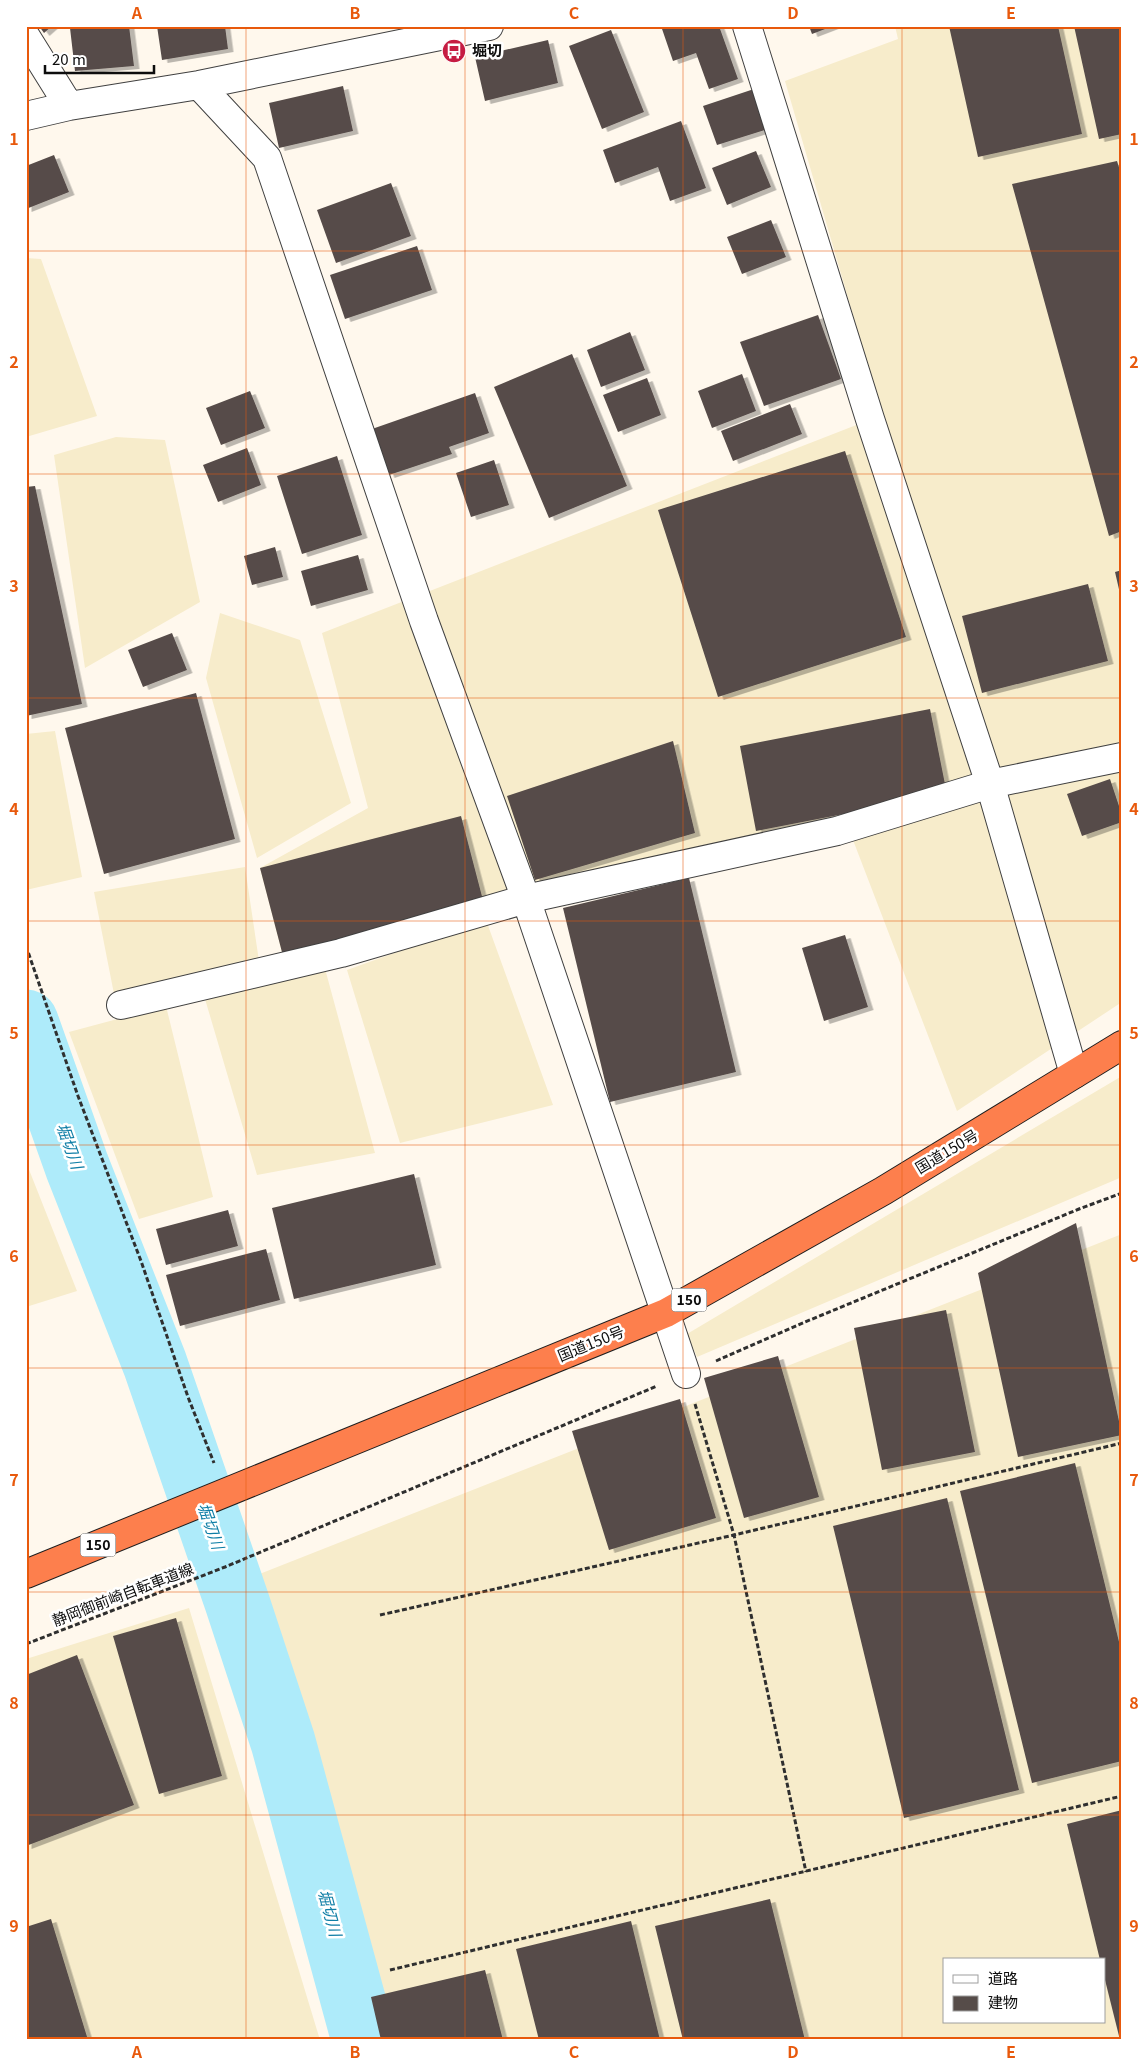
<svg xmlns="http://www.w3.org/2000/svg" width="1148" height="2066" font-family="Georgia,'Noto Sans JP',serif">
<defs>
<filter id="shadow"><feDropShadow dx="5.5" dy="3" stdDeviation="0" flood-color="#0004"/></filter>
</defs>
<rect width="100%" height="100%" fill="#fff8ed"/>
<path fill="#f7eccb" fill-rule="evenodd" d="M 895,26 L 1122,26 L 1122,1002 L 957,1111 L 843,814 L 283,956 L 260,868 L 368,808 L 322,633 L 882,415 L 785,81 L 898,39 Z
M 26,258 L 41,259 L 97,416 L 26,437 Z
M 116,437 L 165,440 L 200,602 L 85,668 L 54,455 Z
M 220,613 L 300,640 L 351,803 L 257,858 L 206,678 Z
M 55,731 L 82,877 L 26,890 L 26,734 Z
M 245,867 L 259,961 L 114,994 L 94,892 Z
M 486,920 L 553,1105 L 400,1143 L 347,970 Z
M 324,965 L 375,1153 L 257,1175 L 205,999 Z
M 166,1006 L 213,1197 L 139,1219 L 69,1032 Z
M 1122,1076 L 1122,1177 L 697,1357 L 687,1334 Z
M 26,1162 L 77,1291 L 26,1307 Z
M 1122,1234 L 1122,2040 L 382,2040 L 257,1575 ZM 944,1960 L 1104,1960 L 1104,2022 L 944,2022 Z
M 189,1608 L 320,2040 L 26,2040 L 26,1659 Z"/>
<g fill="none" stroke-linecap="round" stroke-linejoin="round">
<path stroke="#aeebfa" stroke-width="65" d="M 26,1022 L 77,1166 L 155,1364 L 237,1602 L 283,1742 L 364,2040"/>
</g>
<path fill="#564c49" filter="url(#shadow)" d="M 39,26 L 52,26 L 44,33 Z
M 84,26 L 129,26 L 134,66 L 75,71 L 70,28 Z
M 157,26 L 225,26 L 228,49 L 162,60 Z
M 661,26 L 719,26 L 738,79 L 709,89 L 696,53 L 673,61 Z
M 809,26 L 833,26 L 812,34 Z
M 949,26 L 1058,26 L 1082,134 L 978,157 Z
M 1074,26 L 1122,26 L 1122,134 L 1099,139 Z
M 611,30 L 644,112 L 602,129 L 569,46 Z
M 548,40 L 558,83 L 485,101 L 475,57 Z
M 343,86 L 353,131 L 279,148 L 269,103 Z
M 754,89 L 768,129 L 717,145 L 703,106 Z
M 681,121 L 706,188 L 670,201 L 658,167 L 615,183 L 603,150 Z
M 756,151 L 771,187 L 727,205 L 712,168 Z
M 54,155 L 69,192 L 26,209 L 26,166 Z
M 1117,161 L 1122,177 L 1122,531 L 1109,536 L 1012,184 Z
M 391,183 L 411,236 L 336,263 L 317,210 Z
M 771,220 L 786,257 L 742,274 L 727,237 Z
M 417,246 L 432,290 L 345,319 L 330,275 Z
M 818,315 L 841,379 L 764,406 L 740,342 Z
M 630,332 L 645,370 L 601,387 L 587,350 Z
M 572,354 L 627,486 L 549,518 L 494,387 Z
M 742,374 L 756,411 L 712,428 L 698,391 Z
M 647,378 L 661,415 L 618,432 L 603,395 Z
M 250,391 L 265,428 L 221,445 L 206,408 Z
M 475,393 L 489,433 L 449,447 L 452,454 L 389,475 L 372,429 Z
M 790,404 L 802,434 L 733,461 L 721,431 Z
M 247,448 L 261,485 L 218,502 L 203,465 Z
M 845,451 L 906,637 L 718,697 L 658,510 Z
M 337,456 L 362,535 L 302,554 L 277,476 Z
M 494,460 L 509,505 L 471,517 L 456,473 Z
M 35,486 L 82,704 L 26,716 L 26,487 Z
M 275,547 L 283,577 L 252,585 L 244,556 Z
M 358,555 L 368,590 L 311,606 L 301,571 Z
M 1122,570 L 1122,598 L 1121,598 L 1115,572 Z
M 1088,584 L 1108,661 L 982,693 L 962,616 Z
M 172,633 L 187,670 L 143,687 L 128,650 Z
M 196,693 L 235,839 L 104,874 L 65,728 Z
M 930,709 L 947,794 L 756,831 L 740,746 Z
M 673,741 L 695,833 L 535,880 L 507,796 Z
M 1110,779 L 1122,815 L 1122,822 L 1082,836 L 1067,794 Z
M 461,816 L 484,904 L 283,956 L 260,868 Z
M 689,878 L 736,1072 L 610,1102 L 563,908 Z
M 845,935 L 868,1007 L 824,1021 L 802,948 Z
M 414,1174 L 436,1265 L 294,1299 L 272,1208 Z
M 228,1210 L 238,1246 L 166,1265 L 156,1229 Z
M 1076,1223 L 1122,1435 L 1018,1457 L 978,1273 Z
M 266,1249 L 280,1300 L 180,1326 L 166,1275 Z
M 946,1310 L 975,1452 L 882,1470 L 854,1328 Z
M 778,1356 L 819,1497 L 744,1518 L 704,1378 Z
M 680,1399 L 716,1518 L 609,1550 L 572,1431 Z
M 1075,1463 L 1122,1654 L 1122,1761 L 1032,1783 L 960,1491 Z
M 947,1498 L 1019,1790 L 904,1818 L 833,1526 Z
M 176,1618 L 222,1776 L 159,1794 L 113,1636 Z
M 77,1655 L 134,1805 L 26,1846 L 26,1675 Z
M 1122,1810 L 1122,2040 L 1120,2040 L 1104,1976 L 1104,1960 L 1100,1960 L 1067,1824 Z
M 770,1899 L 805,2040 L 683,2040 L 655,1926 Z
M 51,1919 L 88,2040 L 26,2040 L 26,1927 Z
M 631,1921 L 660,2040 L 539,2040 L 516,1949 Z
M 485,1970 L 503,2040 L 381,2040 L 371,1997 Z"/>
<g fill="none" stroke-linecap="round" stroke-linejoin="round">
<g stroke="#404040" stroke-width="30">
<path id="minor" d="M 747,26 L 870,419 L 990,784 L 1074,1074
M 26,37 L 69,106
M 199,85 L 267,158 L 424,621 L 526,899 L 686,1374
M 26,116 L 69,106 L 199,85 L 489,26
M 121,1005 L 341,953 L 526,899 L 837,831 L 990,784 L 1122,757"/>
</g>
<g stroke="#1e1e1e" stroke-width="30">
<path id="highway" d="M 26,1574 L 666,1313 L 883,1191 L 1122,1045"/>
</g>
<path stroke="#2f2f2f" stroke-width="3" stroke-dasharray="5 2.5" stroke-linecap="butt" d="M 26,946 L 78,1096 L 141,1261 L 188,1397 L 214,1463
M 716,1361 L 805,1322 L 1079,1209 L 1122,1193
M 695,1404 L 734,1535 L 806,1872
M 380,1615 L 734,1535 L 1122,1443
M 26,1644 L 225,1567 L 657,1386
M 390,1970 L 1122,1796"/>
<use href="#minor" stroke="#fff" stroke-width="28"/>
<use href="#highway" stroke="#fd7f4d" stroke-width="28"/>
</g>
<path fill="none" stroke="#e8590c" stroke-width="1" stroke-opacity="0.55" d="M 246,26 L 246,2040M 465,26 L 465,2040M 683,26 L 683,2040M 902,26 L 902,2040M 26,251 L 1122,251M 26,474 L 1122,474M 26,698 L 1122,698M 26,921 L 1122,921M 26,1145 L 1122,1145M 26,1368 L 1122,1368M 26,1592 L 1122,1592M 26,1815 L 1122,1815"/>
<defs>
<g id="bus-disc" transform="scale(1.25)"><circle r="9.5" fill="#c61c42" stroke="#fff"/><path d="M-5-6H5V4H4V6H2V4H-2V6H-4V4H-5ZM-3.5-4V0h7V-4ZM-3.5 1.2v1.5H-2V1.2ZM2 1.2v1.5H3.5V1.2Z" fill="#fff"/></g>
</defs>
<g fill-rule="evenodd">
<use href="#bus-disc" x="454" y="51"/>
</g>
<g text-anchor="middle" stroke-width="5" stroke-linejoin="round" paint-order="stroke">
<g fill="#fff" stroke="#565656" stroke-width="1">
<rect x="671.5" y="1288.5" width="35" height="23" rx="4"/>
<rect x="80.5" y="1533.5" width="35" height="23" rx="4"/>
</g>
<g font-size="14" font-weight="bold" fill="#0d0d0d">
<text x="689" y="1305">150</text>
<text x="98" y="1550">150</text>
</g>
<g font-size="15" font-weight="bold" fill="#0d0d0d" stroke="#fff" text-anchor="start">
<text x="472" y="56">堀切</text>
</g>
<g font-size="15" fill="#0d0d0d" stroke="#fff">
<text transform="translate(947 1152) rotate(-31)" y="5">国道150号</text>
<text transform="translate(591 1344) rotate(-22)" y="5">国道150号</text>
<text transform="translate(123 1595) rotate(-21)" y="5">静岡御前崎自転車道線</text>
</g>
<g font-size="16" font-style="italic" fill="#0f7ea6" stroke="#fff">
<text transform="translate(70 1146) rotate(70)" y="6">堀切川</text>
<text transform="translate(211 1526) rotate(71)" y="6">堀切川</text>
<text transform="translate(330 1913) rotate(75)" y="6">堀切川</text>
</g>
</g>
<rect width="1148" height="2066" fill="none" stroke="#ffffff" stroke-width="55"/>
<rect x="943" y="1958" width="162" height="65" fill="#ffffff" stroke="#9e9e9e"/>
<rect x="953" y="1975" width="25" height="8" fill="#ffffff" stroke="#9e9e9e"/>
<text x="988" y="1984" font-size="15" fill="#0d0d0d">道路</text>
<rect x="953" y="1996" width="25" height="15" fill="#564c49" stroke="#9e9e9e"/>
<text x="988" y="2008" font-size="15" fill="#0d0d0d">建物</text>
<path d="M45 65v8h109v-8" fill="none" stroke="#0d0d0d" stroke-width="2.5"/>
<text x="52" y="65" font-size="15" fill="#0d0d0d" stroke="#ffffff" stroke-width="4" paint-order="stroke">20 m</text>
<rect x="28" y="28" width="1092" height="2010" fill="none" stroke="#e8590c" stroke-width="2"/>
<g font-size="16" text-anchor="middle" font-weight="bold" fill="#e8590c">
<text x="137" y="19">A</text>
<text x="355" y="19">B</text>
<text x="574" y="19">C</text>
<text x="793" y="19">D</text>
<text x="1011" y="19">E</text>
<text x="14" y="145">1</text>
<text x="1134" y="145">1</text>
<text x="14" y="368">2</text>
<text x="1134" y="368">2</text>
<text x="14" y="592">3</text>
<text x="1134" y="592">3</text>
<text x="14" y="815">4</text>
<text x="1134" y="815">4</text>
<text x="14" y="1039">5</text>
<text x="1134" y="1039">5</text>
<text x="14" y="1262">6</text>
<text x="1134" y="1262">6</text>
<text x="14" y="1486">7</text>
<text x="1134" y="1486">7</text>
<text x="14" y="1709">8</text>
<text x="1134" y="1709">8</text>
<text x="14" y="1932">9</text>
<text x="1134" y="1932">9</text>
<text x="137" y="2058">A</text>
<text x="355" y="2058">B</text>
<text x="574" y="2058">C</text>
<text x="793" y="2058">D</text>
<text x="1011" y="2058">E</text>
</g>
</svg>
